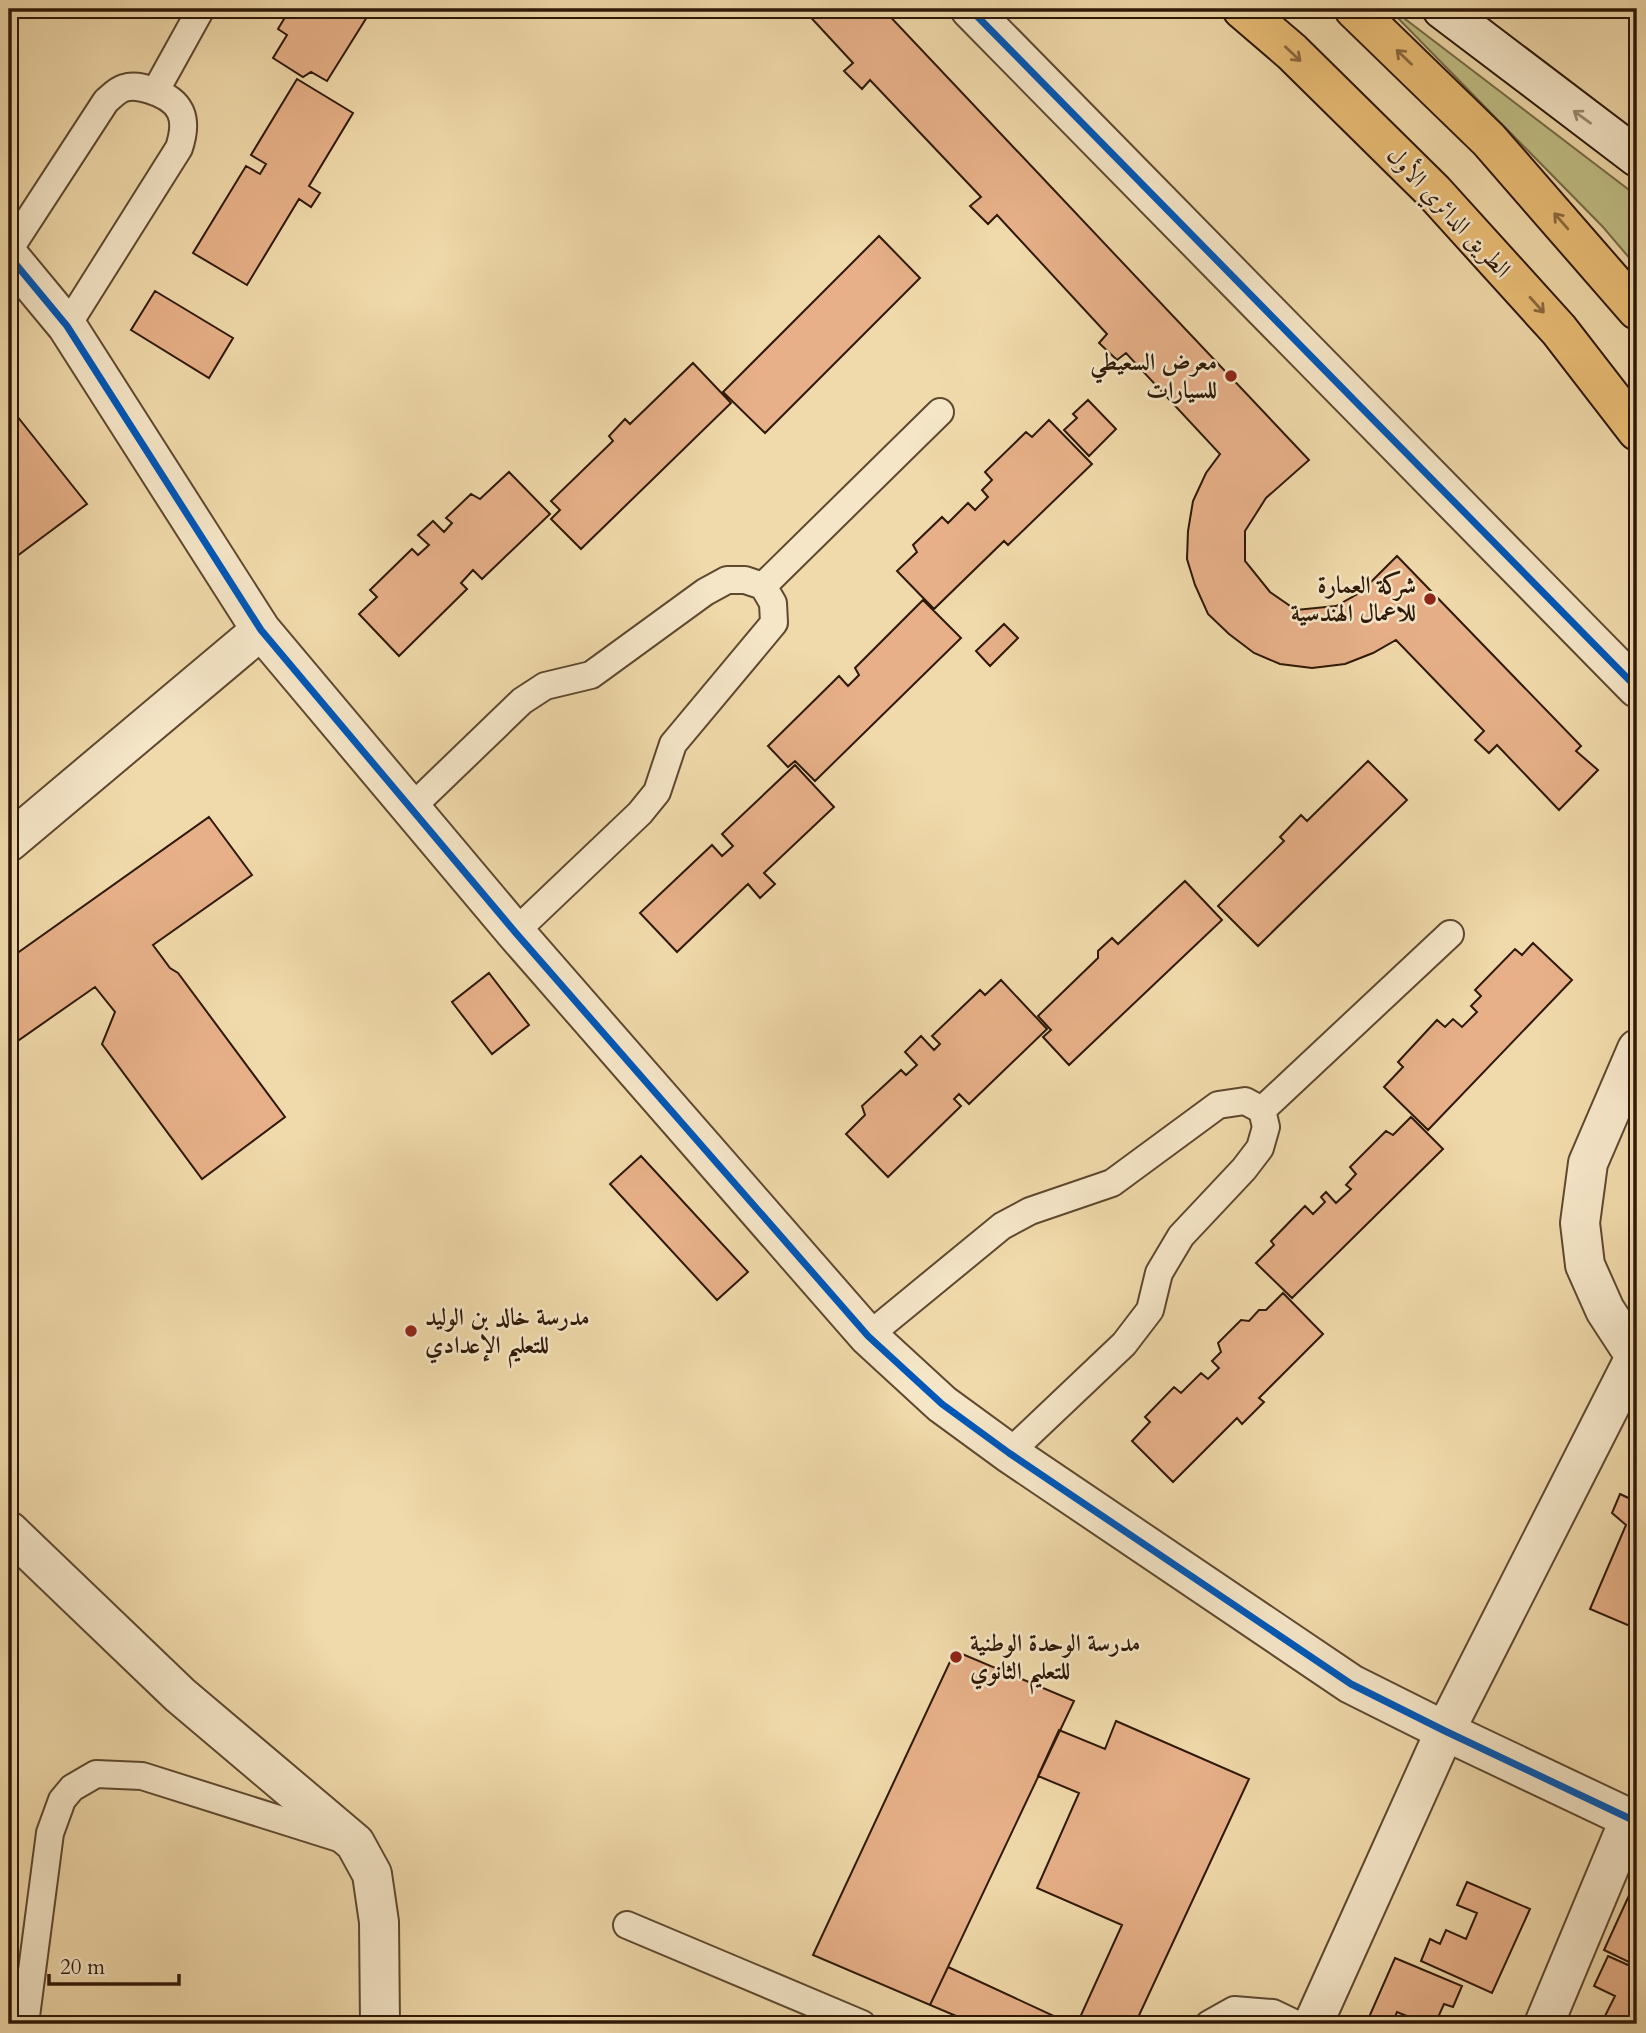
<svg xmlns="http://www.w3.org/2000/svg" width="1646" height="2033" font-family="Cardo,Amiri,serif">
<rect width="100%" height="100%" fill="#f0d9aa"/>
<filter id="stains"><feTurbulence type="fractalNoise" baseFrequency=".00286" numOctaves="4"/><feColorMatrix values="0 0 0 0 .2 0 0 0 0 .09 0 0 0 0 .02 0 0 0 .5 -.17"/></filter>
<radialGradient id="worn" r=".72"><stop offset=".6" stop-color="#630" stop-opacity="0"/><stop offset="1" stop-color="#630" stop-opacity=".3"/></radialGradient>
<path fill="#bfbe85" stroke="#766b46" stroke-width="2" d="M 1389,9 L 1392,9 L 1637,196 L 1637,267 L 1603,227 Z"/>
<path fill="#e7b088" stroke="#2e1807" stroke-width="2" d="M 9,9 L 24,9 L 9,33 Z
M 290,9 L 372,9 L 327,81 L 311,72 L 303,77 L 273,58 L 287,35 L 278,29 Z
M 803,9 L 883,9 L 1309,460 L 1266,498 L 1245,531 L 1245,561 L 1270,592 L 1296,610 L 1336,606 L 1361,592 L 1397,556 L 1581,746 L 1576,751 L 1598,770 L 1559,810 L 1497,745 L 1489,753 L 1475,740 L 1484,731 L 1396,640 L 1373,653 L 1345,664 L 1312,668 L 1280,664 L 1254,653 L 1229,634 L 1208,614 L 1195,585 L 1187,559 L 1188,531 L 1193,501 L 1206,473 L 1220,454 L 1126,353 L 1117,360 L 1099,343 L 1107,334 L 997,215 L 988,224 L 970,206 L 981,197 L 870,80 L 862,89 L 844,71 L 853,63 Z
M 297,79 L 353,113 L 309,186 L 320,193 L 311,207 L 299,199 L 247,285 L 193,253 L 246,166 L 260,174 L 266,164 L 251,155 Z
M 879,236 L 920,278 L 765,433 L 723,392 Z
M 155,291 L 233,338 L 209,378 L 131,330 Z
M 693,363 L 731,403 L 581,549 L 551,519 L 560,510 L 551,501 L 613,441 L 609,436 L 625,419 L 630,424 Z
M 1088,400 L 1116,429 L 1089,456 L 1064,430 L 1077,418 L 1073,414 Z
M 9,406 L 87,504 L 9,562 Z
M 1049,420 L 1092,464 L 1008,545 L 1004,541 L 934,609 L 897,571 L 917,552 L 913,545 L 942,517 L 948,523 L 968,503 L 975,510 L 988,497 L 982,490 L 992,480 L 985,472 L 1026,432 L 1032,437 Z
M 509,472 L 550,514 L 482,579 L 473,570 L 461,583 L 467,589 L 399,656 L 359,614 L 377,597 L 370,590 L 412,549 L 418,555 L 429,545 L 418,535 L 433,521 L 444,532 L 452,523 L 446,518 L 471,494 L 480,499 Z
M 923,600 L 961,638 L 815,781 L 795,761 L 788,767 L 768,746 L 839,676 L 848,686 L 859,675 L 855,668 Z
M 1004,624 L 1018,638 L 990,666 L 976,651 Z
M 1368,761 L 1407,800 L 1258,946 L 1218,906 L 1284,841 L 1280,837 L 1301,815 L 1307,821 Z
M 795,765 L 834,807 L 764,873 L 775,884 L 760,898 L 748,884 L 677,952 L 640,913 L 712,845 L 722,856 L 733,846 L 722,834 Z
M 209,817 L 252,875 L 153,945 L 170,968 L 178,973 L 285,1117 L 202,1179 L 102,1044 L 115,1012 L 95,987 L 9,1047 L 9,959 Z
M 1185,881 L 1222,920 L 1069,1065 L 1043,1037 L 1051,1030 L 1038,1016 L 1098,958 L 1098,951 L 1112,938 L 1118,944 Z
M 1533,943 L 1572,980 L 1428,1130 L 1384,1087 L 1403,1067 L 1398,1062 L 1437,1020 L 1445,1027 L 1453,1019 L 1462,1027 L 1477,1012 L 1471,1006 L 1481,996 L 1475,990 L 1515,949 L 1522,955 Z
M 489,973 L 529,1025 L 492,1054 L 452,1002 Z
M 1001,980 L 1047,1029 L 969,1104 L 959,1094 L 954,1099 L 961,1106 L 888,1177 L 846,1134 L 865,1115 L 862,1106 L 901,1070 L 906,1075 L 917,1065 L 905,1052 L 921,1036 L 934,1050 L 940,1044 L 932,1036 L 980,990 L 985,995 Z
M 1411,1117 L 1443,1149 L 1292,1298 L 1256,1263 L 1274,1245 L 1271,1241 L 1305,1206 L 1313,1214 L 1325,1202 L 1321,1197 L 1326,1192 L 1336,1203 L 1351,1189 L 1346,1185 L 1356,1174 L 1350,1167 L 1386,1131 L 1393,1135 Z
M 641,1156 L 748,1272 L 717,1300 L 610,1184 Z
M 1283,1293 L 1323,1334 L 1259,1398 L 1264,1402 L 1242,1424 L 1237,1418 L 1173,1482 L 1132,1441 L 1150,1422 L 1145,1417 L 1174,1387 L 1181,1393 L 1201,1373 L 1208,1379 L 1219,1368 L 1212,1361 L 1221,1352 L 1218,1343 L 1241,1320 L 1249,1321 L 1259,1310 L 1266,1310 Z
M 1620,1494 L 1637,1502 L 1637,1629 L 1590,1609 L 1626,1525 L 1612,1513 Z
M 955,1651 L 1074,1701 L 930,2005 L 813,1955 Z
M 1116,1721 L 1249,1779 L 1135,2024 L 1077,2024 L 1122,1925 L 1037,1888 L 1079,1793 L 1038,1776 L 1059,1730 L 1105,1749 Z
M 1637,1878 L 1637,1966 L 1604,1950 Z
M 1467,1882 L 1530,1909 L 1492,1993 L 1421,1961 L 1430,1939 L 1440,1944 L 1446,1930 L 1466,1939 L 1477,1913 L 1457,1905 Z
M 1608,1956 L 1637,1969 L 1637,2024 L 1601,2024 L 1615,1996 L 1594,1986 Z
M 1395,1958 L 1462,1986 L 1453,2007 L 1444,2004 L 1435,2024 L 1427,2024 L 1397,2012 L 1392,2024 L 1366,2024 Z
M 948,1967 L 1071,2024 L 975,2024 L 930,2005 Z"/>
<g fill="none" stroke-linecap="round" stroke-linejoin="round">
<g stroke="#5e4830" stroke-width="30">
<path id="service" d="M 155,92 L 201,9
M 9,250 L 106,101 C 111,97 117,90 124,88 C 133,85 141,87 150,90 C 182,100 189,118 179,148 L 67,326
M 763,586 L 940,412
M 410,809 L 522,701 L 545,686 L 591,675 L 705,592 L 727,580 L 745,580 L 763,586 L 773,603 L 774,623 L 673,744 L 657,792 L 640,813 L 515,932
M 1262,1110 L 1450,934
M 868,1336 L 1002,1226 L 1030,1211 L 1112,1183 L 1218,1105 L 1245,1101 L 1262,1110 L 1266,1127 L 1260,1148 L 1244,1169 L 1181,1236 L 1159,1273 L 1150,1310 L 1124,1344 L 1009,1453
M 627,1925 L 862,2024
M 25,2024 L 50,1833 L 62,1800 L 72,1788 L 96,1774 L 142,1776 L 342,1839
M 1209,2024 L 1234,2010 L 1273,2013 L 1296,2024"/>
</g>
<g stroke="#5e4830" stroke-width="42">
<path id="minor" d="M 970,9 L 1637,688
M 9,256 L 67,326 L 261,630 L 515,932 L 868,1336 L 942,1404 L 1009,1453 L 1351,1684 L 1445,1731 L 1637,1822
M 9,842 L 261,630
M 1635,1356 L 1605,1310 L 1585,1265 L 1580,1223 L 1588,1163 L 1637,1049
M 9,1531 L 180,1695 L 355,1843 L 372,1874 L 379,1922 L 380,2024
M 1313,2024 L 1445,1731 L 1637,1353
M 1544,2024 L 1630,1818"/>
</g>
<g stroke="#2e1807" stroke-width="42">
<path id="secondary" d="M 1442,9 L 1637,157"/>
</g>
<g stroke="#2e1807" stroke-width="42">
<path id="primary" d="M 1242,9 L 1292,52 L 1434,192 L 1559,330 L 1637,431
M 1354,9 L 1489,140 L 1637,310"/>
</g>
<use href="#service" stroke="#f5e6c8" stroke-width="26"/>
<use href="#minor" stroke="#f5e6c8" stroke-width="38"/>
<use href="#secondary" stroke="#f5e6c8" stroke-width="38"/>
<use href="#primary" stroke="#e8bc75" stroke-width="38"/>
<g stroke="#f5e6c8" stroke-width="11">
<path id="cycleway" d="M 970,9 L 1637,688
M 9,256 L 67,326 L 261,630 L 515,932 L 868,1336 L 942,1404 L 1009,1453 L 1351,1684 L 1445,1731 L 1637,1822"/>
</g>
<use href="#cycleway" stroke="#0057b8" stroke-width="7"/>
</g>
<defs><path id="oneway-shaft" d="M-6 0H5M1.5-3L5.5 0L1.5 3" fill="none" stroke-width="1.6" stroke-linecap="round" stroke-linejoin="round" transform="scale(1.75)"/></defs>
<g stroke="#8b6a3e">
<use href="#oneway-shaft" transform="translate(1293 54) rotate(43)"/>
<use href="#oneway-shaft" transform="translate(1404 57) rotate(-136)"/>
<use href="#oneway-shaft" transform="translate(1561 221) rotate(-131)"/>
<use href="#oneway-shaft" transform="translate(1537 305) rotate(48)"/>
</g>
<use stroke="#9b8971" href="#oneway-shaft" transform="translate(1582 117) rotate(-144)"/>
<g fill="#8f2418" stroke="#f5e6c8" stroke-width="2.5">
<circle cx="1231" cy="376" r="7"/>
<circle cx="1430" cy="599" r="7"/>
<circle cx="411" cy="1331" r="7"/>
<circle cx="956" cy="1657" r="7"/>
</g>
<g text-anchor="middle" stroke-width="5" stroke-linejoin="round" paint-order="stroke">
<g font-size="24" fill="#2e1807" stroke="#f5e6c8">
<text transform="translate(1449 212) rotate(47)" y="8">الطريق الدائري الأول</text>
</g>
<g font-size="24" font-weight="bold" fill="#2e1807" stroke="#f5e6c8" text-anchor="end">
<text x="1217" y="370">معرض السعيطي<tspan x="1217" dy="28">للسيارات</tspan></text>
<text x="1416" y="593">شركة العمارة<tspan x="1416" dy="28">للاعمال الهندسية</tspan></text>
<text x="425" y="1325" text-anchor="start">مدرسة خالد بن الوليد<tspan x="425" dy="28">للتعليم الإعدادي</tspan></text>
<text x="970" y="1651" text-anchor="start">مدرسة الوحدة الوطنية<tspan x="970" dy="28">للتعليم الثانوي</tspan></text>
</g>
</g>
<rect width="1646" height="2033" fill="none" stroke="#f0d9aa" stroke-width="35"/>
<rect x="10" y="10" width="1625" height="2012" fill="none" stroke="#2e1807" stroke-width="3.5"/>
<rect x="18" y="18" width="1611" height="1998" fill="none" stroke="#2e1807" stroke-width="2"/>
<path d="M49 1974v10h130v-10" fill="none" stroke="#2e1807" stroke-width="3.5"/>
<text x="60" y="1974" font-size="21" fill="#2e1807" stroke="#f5e6c8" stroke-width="5" paint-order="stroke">20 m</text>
<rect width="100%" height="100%" filter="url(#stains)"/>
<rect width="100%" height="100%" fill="url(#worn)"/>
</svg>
